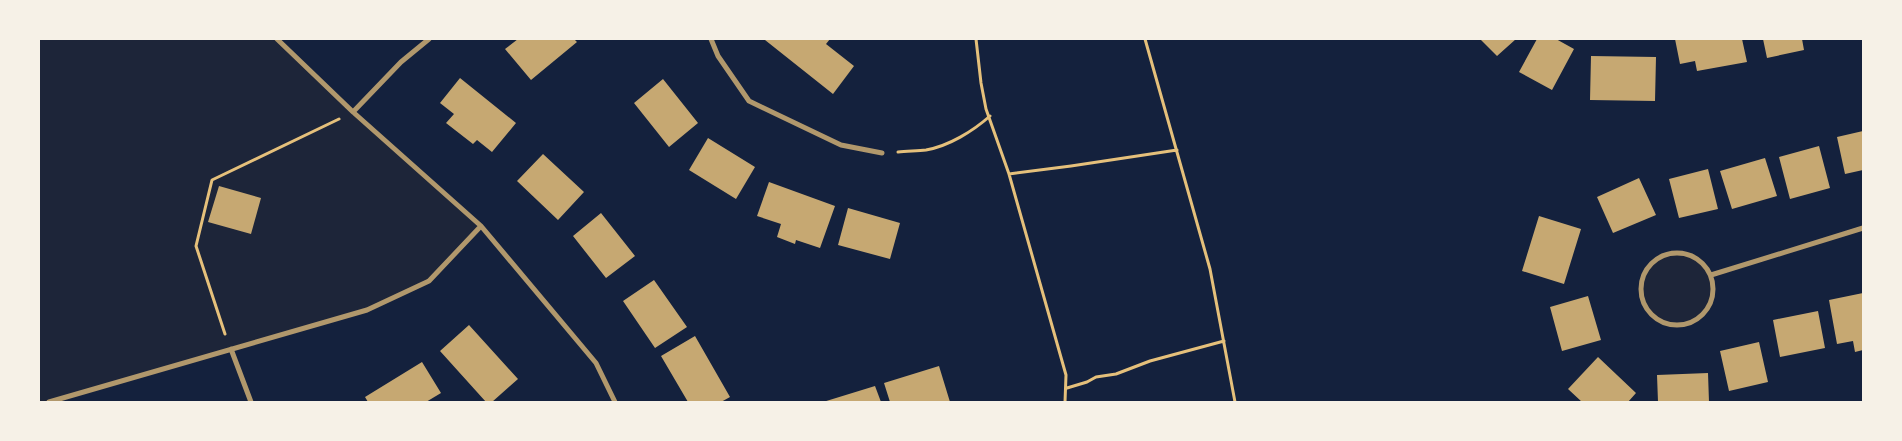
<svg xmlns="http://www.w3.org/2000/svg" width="1902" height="441" font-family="'Fira Sans',sans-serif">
<rect width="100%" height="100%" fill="#14213d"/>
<path fill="#1d2539" d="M 39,39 L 277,39 L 481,226 L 429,281 L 367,310 L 51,402 L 39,402 Z
M1641 289a36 36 0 1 1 72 0a36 36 0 1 1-72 0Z"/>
<path fill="#c6a872" d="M 518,39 L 574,39 L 577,42 L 531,80 L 505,49 Z
M 766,39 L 830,39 L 826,44 L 854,66 L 833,94 L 765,40 Z
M 1480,39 L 1516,39 L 1497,56 Z
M 1537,39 L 1556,39 L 1574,49 L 1552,90 L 1519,72 Z
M 1675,39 L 1742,39 L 1747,62 L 1697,71 L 1695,61 L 1680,64 Z
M 1763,39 L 1802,39 L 1804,50 L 1767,58 Z
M 1591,56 L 1656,57 L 1655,101 L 1590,100 Z
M 460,78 L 516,123 L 492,152 L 477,140 L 473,144 L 446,123 L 454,114 L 440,103 Z
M 663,79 L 698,123 L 669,147 L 634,103 Z
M 1863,131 L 1863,170 L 1845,174 L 1837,137 Z
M 708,138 L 755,167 L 736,199 L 689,170 Z
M 1819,146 L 1830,188 L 1790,199 L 1779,157 Z
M 543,154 L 584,192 L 558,220 L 517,181 Z
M 1765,158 L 1777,196 L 1732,209 L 1720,171 Z
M 1708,169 L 1718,209 L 1679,218 L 1669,179 Z
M 1639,178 L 1656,215 L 1613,233 L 1597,197 Z
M 769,182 L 835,206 L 820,248 L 796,240 L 795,244 L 777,237 L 781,224 L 757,216 Z
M 219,186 L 261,198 L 251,234 L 208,222 Z
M 848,208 L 900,223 L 890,259 L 838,245 Z
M 601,213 L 635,256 L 606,278 L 573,236 Z
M 1539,216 L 1581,229 L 1564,284 L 1522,271 Z
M 654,280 L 687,327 L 655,348 L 623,301 Z
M 1863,293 L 1863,350 L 1855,352 L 1853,341 L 1837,344 L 1829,300 Z
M 1588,296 L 1601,340 L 1562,351 L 1550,307 Z
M 1818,311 L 1825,348 L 1780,357 L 1773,320 Z
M 469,325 L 518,379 L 492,402 L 486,402 L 440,351 Z
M 695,336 L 730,397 L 721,402 L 688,402 L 661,356 Z
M 1759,342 L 1768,382 L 1729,391 L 1720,351 Z
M 1598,357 L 1636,393 L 1628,402 L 1582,402 L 1568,389 Z
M 422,362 L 441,393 L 426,402 L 368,402 L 365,397 Z
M 939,366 L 950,402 L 890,402 L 884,383 Z
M 1708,373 L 1709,402 L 1658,402 L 1657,375 Z
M 875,386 L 881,402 L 823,402 Z"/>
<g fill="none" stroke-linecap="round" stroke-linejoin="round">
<path stroke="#e5c07b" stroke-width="3" d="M 976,39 L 981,83 L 986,109 L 1009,174 L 1066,375 L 1065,402
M 1145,39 L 1210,269 L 1235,402
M 898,152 C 907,151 917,151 926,150 C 949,146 973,131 990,116
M 1009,174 L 1071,166 L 1177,150
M 225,334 L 196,246 L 212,180 L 339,119
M 1067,388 L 1087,382 L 1096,377 L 1116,374 L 1150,361 L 1224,341"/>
<path stroke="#b1986c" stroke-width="5" d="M 277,39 L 353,112 L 481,226 L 596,363 L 615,402
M 711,39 L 718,56 L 749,101 L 841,145 L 882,153
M 353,112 L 401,62 L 429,39
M1641 289a36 36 0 1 1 72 0a36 36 0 1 1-72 0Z
M 1711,275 L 1863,228
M 231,349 L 251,402
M 49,402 L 367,310 L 429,281 L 481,226"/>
</g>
<rect width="1902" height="441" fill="none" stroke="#f6f1e7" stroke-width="80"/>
</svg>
